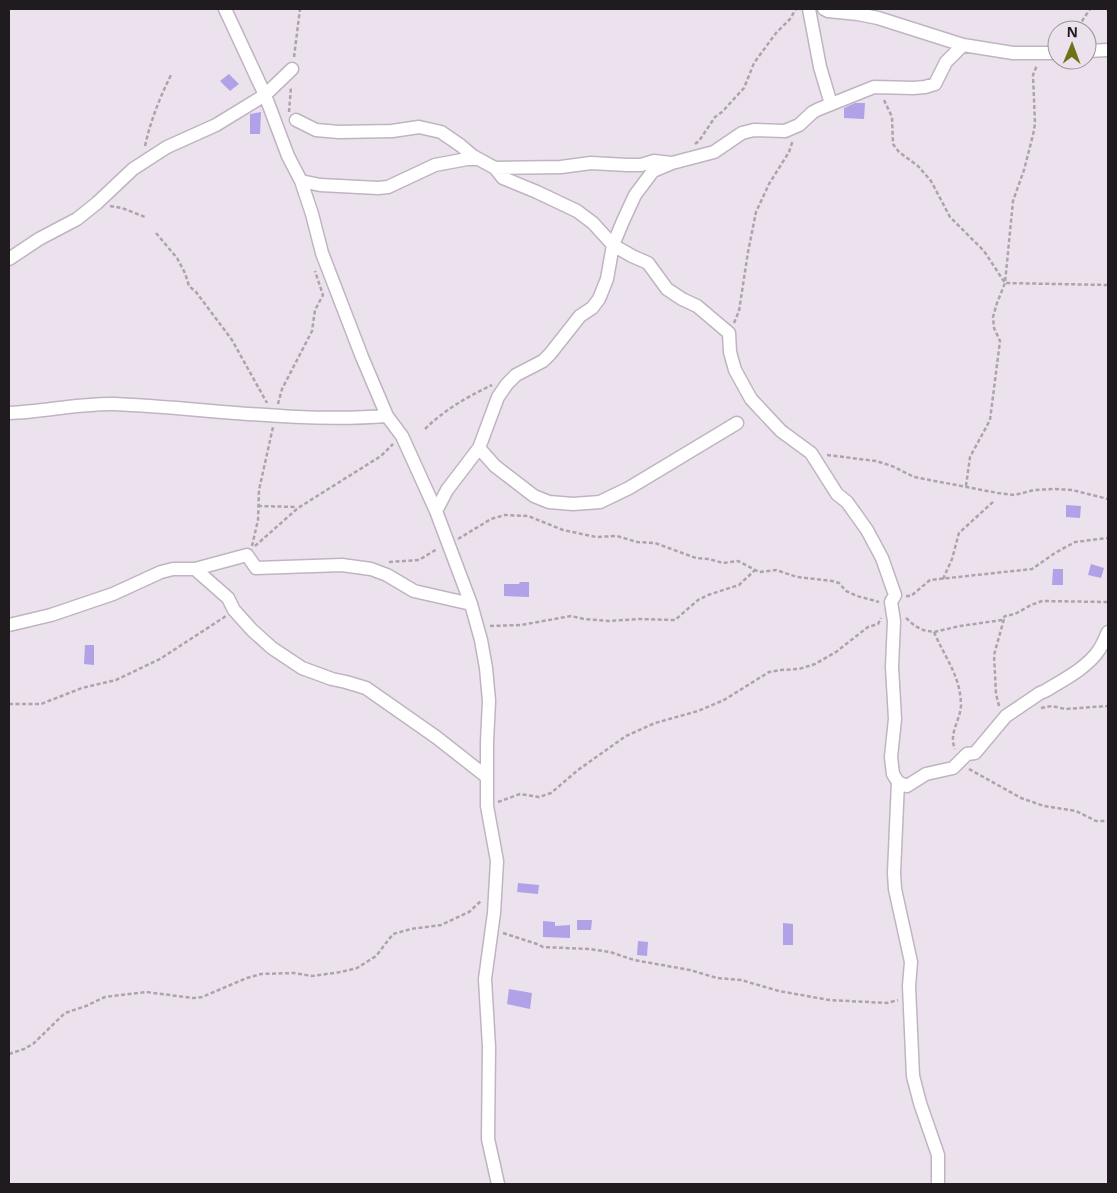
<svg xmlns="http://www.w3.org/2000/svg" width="1117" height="1193" font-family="'Noto Sans',sans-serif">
<rect width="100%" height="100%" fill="#ece2ed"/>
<path fill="#b1a1e7" d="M 229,74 L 239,84 L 230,91 L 220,81 Z
M 855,103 L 865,103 L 864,119 L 844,118 L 844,108 Z
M 261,112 L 260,134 L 250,134 L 250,114 Z
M 1066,505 L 1081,506 L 1080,518 L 1066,517 Z
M 1091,564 L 1104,568 L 1101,578 L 1088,575 Z
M 1053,569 L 1063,569 L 1063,585 L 1052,585 Z
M 520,582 L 529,582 L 529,597 L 504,596 L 504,584 L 519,584 Z
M 85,645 L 94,645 L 94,665 L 84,664 Z
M 518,883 L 539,885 L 538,894 L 517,892 Z
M 577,920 L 592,920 L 591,930 L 577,930 Z
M 543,921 L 555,922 L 555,926 L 570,925 L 570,938 L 543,937 Z
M 783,923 L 793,924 L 793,945 L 783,945 Z
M 638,941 L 648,942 L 647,956 L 637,955 Z
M 509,989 L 532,993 L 530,1009 L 507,1004 Z"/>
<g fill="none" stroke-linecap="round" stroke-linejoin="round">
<g stroke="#bfb5c0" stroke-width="15">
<path id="minor" d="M 225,9 L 265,95 L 288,156 L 301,181 L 312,214 L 322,253 L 362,357 L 387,416 L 402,436 L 436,511 L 471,604 L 481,640 L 486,668 L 489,701 L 487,742 L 487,806 L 497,861 L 494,913 L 485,979 L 489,1047 L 488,1139 L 498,1184
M 809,9 L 820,67 L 831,104
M 824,9 L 828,11 L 858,14 L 878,18 L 963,45 L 1013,53 L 1057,53
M 1087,51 L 1108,50
M 296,120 L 316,130 L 339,132 L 392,131 L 419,127 L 441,132 L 460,145 L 473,156 L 495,168 L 503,178 L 537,192 L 577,211 L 593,223 L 613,245 L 632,256 L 648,263 L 667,289 L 682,299 L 697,306 L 729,333 L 730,352 L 735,370 L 751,399 L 781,431 L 811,453 L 837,494 L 847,502 L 867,530 L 882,558 L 895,595 L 891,602 L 894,621 L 892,667 L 895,719 L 891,757 L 893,774 L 898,782 L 894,873 L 895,889 L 911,962 L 909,986 L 913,1076 L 920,1103 L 938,1155 L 938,1184
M 495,168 L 561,167 L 591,163 L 627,165 L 641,165 L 654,161 L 671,163
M 301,181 L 320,185 L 378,188 L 388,187 L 435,165 L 467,159 L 478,159
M 9,259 L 39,239 L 77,219 L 97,203 L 133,169 L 167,147 L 216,125 L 265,95 L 292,69
M 9,413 C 44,412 79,403 115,404 C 205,408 296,423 387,416
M 479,448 L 495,466 L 534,496 L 549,502 L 573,504 L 600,502 L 629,488 L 737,423
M 436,511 L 447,490 L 479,448 L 498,397 L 507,384 L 516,375 L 543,361 L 550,354 L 580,316 L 592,308 L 599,299 L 607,279 L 613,245 L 623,221 L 635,195 L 653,171 L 672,163 L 714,152 L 742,133 L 754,130 L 785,131 L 799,125 L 813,112 L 819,109 L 874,87 L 913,88 L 925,87 L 935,84 L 946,62 L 963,45
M 195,569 L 228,598 L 234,610 L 252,630 L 272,648 L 302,668 L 332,679 L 346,682 L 366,688 L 436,737 L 487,777
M 9,625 L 51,615 L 113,594 L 161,572 L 173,569 L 195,569 L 247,555 L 256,568 L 342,565 L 371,569 L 387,575 L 414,591 L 471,604
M 898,782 L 907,786 L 926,774 L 953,768 L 967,754 L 975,753 L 1006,716 L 1040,693 L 1045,691 C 1063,680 1087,668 1099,650 C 1103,644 1105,638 1108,632"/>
</g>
<path stroke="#aca4ad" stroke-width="2.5" stroke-dasharray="4 2.5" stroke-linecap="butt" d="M 1108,9 L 1108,14
M 1072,30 L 1082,21 L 1090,9
M 294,57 L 300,9
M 884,100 L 892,117 L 893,144 L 899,152 L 918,166 L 931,181 L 950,217 L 984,251 L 1005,283 L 1108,285
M 289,112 L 291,87
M 695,144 L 699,141 L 715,117 L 722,112 L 744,88 L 754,63 L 776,33 L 790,19 L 796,9
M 145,146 C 151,119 160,97 172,73
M 110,206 L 122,208 L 145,217
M 156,233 L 177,258 L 185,273 L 189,286 L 196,292 L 232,340 L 267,403
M 734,323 L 739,311 L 748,252 L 756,212 L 769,184 L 789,152 L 793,140
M 278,404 L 282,389 L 312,331 L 315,310 L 323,295 L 315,271
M 425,429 C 444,410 467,397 492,385
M 827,455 L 876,461 L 892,466 L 914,477 L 998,493 L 1015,495 L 1034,490 L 1055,489 L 1072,490 L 1108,499
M 966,486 L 970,457 L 990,420 L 1000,341 L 994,328 L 993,317 L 997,303 L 1005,283 L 1013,201 L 1024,170 L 1033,135 L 1035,124 L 1033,75 L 1037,65
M 258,506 L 296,507
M 458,539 L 491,519 L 505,515 L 528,516 L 563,530 L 596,537 L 617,536 L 637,542 L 655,543 L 696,558 L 709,559 L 723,563 L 738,561 L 759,572 L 776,570 L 797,577 L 832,581 L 839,583 L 846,591 L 857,596 L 879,602
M 252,546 L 258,520 L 259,490 L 273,427
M 255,546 L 298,508 L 381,456 L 393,444
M 389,562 L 419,560 L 437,549
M 943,579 L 952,559 L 959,533 L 994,501
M 906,596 L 911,596 L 930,580 L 1032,569 L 1055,553 L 1075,542 L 1108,538
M 906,618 L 915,626 L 923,630 L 934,632 L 960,626 L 1002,620 L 1005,616 L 1015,614 L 1031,605 L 1042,601 L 1108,602
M 490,626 L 521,625 L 571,616 L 584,619 L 608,621 L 639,619 L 675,620 L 698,600 L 708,595 L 739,585 L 755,570
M 934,632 C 945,658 960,675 961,704 C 961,720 948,733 955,749
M 9,704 L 41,704 L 82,688 L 116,680 L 160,659 L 226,616
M 999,706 L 996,694 L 994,655 L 1004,619
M 1041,708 L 1052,706 L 1065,709 L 1108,706
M 969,769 L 1021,798 L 1044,806 L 1076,811 L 1096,821 L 1108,821
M 498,802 L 520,794 L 539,797 L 551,793 L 578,770 L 626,736 L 655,723 L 698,711 L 724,700 L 769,672 L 781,670 L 799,669 L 815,664 L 836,652 L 868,627 L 878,624 L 881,618
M 503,933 L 537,944 L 543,947 L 589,949 L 610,952 L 634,960 L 690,970 L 717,978 L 741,980 L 779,991 L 829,1000 L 887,1003 L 898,1000
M 9,1054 L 24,1049 L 33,1044 L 65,1013 L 86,1006 L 105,997 L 146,992 L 193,998 L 202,997 L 247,978 L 261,974 L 294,973 L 312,976 L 341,972 L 357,968 L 376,956 L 393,934 L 411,929 L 441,925 L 469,912 L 482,900"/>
<use href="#minor" stroke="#fff" stroke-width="12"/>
</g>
<rect width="1117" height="1193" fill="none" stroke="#1f1b1f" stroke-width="20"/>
<g transform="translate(1072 45) rotate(1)"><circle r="24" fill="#ece2ed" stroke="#9a929b"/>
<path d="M0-4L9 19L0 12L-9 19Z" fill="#6e731a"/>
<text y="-8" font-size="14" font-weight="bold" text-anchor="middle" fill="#1f1b1f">N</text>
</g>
</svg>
